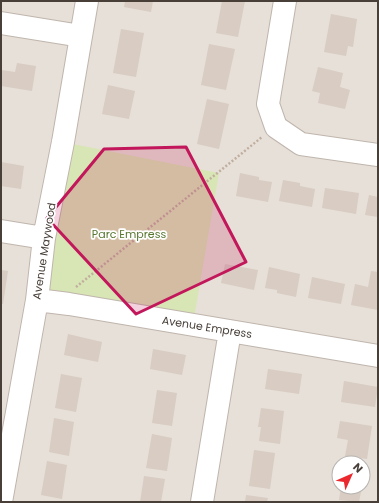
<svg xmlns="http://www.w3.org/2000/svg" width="379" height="503" font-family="Poppins,sans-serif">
<rect width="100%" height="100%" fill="#f4efea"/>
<path fill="#e7e0d8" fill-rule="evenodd" d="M 1,1 L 378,1 L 378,502 L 1,502 ZM 339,463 L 363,463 L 363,487 L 339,487 Z"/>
<path fill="#d8e5b5" d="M 63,142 L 219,173 L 193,324 L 37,300 Z"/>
<path fill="#d8ccc3" d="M 125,1 L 153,1 L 151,12 L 124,7 Z
M 222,1 L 245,1 L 238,37 L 216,33 Z
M 331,14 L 357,19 L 353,47 L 348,46 L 346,56 L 324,52 Z
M 121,29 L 144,33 L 136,77 L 113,73 Z
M 209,44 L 235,49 L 226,90 L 201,85 Z
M 17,63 L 36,66 L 32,91 L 1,86 L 1,70 L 15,72 Z
M 318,67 L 343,73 L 340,87 L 350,90 L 345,109 L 318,103 L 320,93 L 312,91 Z
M 108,85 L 135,91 L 129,119 L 102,114 Z
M 207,99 L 229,104 L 219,149 L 197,144 Z
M 1,162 L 24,166 L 21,189 L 1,186 Z
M 240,173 L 259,177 L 259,180 L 272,182 L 268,202 L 236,196 Z
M 283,180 L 300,183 L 300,186 L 315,189 L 312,207 L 279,201 Z
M 325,188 L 359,193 L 356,214 L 322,208 Z
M 369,195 L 378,197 L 378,217 L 365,215 Z
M 225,264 L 258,270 L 254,290 L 221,283 Z
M 269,267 L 300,274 L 296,297 L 277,293 L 277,290 L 265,288 Z
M 1,270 L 8,271 L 3,304 L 1,304 Z
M 371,271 L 378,272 L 378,310 L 351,305 L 355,284 L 368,287 Z
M 312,277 L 345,284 L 341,304 L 308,298 Z
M 68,334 L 102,342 L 98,362 L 64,355 Z
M 153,349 L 186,355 L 182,375 L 150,369 Z
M 268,369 L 302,374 L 299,394 L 265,389 Z
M 61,374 L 82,378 L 76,412 L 55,408 Z
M 344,381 L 378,387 L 375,407 L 341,402 Z
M 157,390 L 177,393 L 172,426 L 152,423 Z
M 261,408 L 284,411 L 280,444 L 259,441 L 261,427 L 258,427 Z
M 54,418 L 74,422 L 69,456 L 49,452 Z
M 340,421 L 372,426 L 367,459 L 345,456 L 348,440 L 337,438 Z
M 152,434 L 172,438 L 167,471 L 146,468 Z
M 254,450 L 275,453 L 270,489 L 249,486 Z
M 47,461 L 67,465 L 62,499 L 41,495 Z
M 144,476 L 165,479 L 161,502 L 140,502 Z
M 341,487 L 362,487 L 359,502 L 339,500 Z
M 246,495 L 268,498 L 267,502 L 245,502 Z"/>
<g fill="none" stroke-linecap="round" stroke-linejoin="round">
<g stroke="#bfb5ad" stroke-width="24">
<path id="minor" d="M 285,1 L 268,104 L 276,127 L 301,144 L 378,155
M 1,23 L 81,36
M 1,231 L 44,238
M 37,300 L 69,304 L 378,356
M 1,502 L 37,300 L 44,238 L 63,142 L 87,1
M 202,502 L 230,331"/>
</g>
<path stroke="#c0ae9f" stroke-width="2.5" stroke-dasharray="2 2" stroke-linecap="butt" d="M 76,287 L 262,137"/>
<use href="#minor" stroke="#fff" stroke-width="22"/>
</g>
<path fill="#c2185b" fill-opacity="0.2" stroke="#c2185b" stroke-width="3" stroke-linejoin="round" d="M 186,147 L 246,262 L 136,314 L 47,218 L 104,149 Z"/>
<g text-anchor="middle" stroke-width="3.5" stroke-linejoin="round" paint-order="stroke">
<g font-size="11" fill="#57762e" stroke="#fff">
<text x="129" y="238">Parc Empress</text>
</g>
<g font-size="11" fill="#473f38" stroke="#fff">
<text transform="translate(44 251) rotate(-81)" y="4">Avenue Maywood</text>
<text transform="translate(207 327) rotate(9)" y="4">Avenue Empress</text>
</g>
</g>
<rect width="379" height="503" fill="none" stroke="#473f38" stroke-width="4"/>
<g transform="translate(351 475) rotate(45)"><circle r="19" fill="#ffffff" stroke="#b5b2af"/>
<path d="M0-3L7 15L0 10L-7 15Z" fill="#ec282f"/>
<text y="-6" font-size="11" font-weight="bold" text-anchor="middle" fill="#473f38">N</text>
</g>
</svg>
